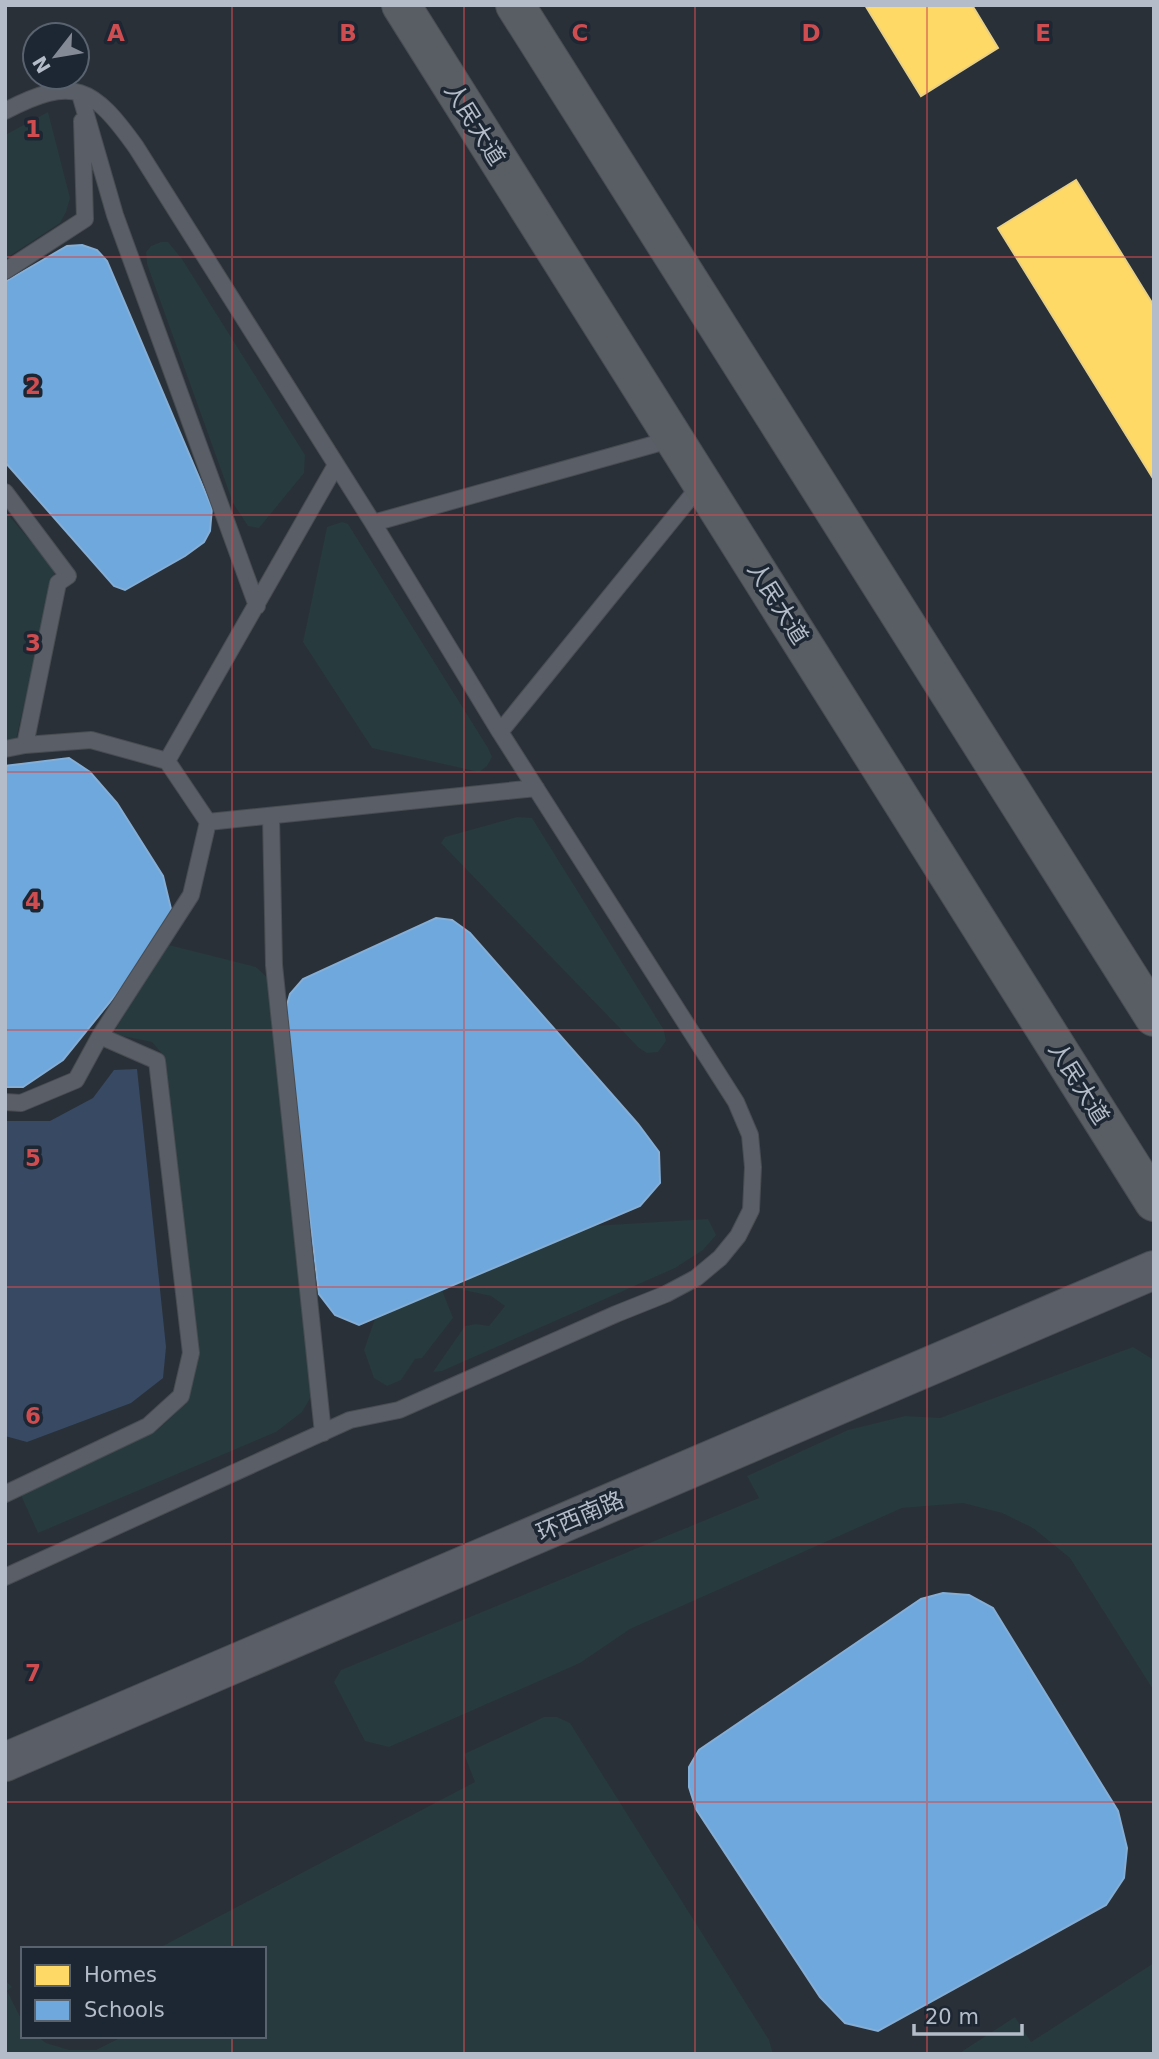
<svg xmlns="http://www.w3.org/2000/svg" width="1159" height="2059" font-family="'DejaVu Sans','Noto Sans SC',sans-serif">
<rect width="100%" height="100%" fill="#2a3038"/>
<path fill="#273a3e" d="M 48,112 L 70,198 L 66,212 L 60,223 L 5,259 L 5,135 Z
M 161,242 L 168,242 L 182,259 L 305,455 L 304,473 L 259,528 L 248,526 L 233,503 L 147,264 L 146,252 L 151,246 Z
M 5,511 L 55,570 L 16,739 L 5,742 Z
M 342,522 L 348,524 L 488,748 L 492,757 L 487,766 L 479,772 L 372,748 L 303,642 L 327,527 Z
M 517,817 L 532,818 L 664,1030 L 666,1041 L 658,1052 L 647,1053 L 639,1048 L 441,843 L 445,837 Z
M 165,944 L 256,967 L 272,982 L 312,1395 L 302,1412 L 276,1432 L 38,1533 L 20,1493 L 156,1431 C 187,1406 195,1391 198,1351 L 164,1056 L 152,1042 L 113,1034 Z
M 708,1219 L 716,1235 L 703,1250 L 675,1268 L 442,1371 L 433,1372 L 465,1326 L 476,1324 L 489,1326 L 505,1306 L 491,1296 L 450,1287 L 592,1226 Z
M 442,1290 L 453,1318 L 422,1358 L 415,1359 L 401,1380 L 387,1386 L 374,1378 L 364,1350 L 375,1319 Z
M 1133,1347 L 1154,1360 L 1154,1691 L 1070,1558 L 1033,1528 L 1002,1513 L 963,1503 L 902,1508 L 630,1629 L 580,1663 L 389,1747 L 365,1741 L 334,1682 L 341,1670 L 759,1498 L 747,1476 L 848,1430 L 905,1416 L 940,1418 Z
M 544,1717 L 557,1717 L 570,1723 L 769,2040 L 773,2054 L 5,2054 L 5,1980 L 12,1987 L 7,1991 L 23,2023 L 23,2036 L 37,2036 L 46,2043 L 69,2050 L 96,2050 L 124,2036 L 264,2036 L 264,1949 L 157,1949 L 475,1782 L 464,1754 Z
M 1154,1963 L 1154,2054 L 958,2054 L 1015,2017 L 1031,2042 Z"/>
<path fill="#384963" d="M 137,1069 L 166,1347 L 163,1378 L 131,1403 L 27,1442 L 5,1436 L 5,1121 L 50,1121 L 93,1098 L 114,1070 Z"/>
<path fill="#ffd966" stroke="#e8d084" stroke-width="2" d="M 865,5 L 972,5 L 998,48 L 921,96 Z
M 1076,180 L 1154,306 L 1154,480 L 998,228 Z"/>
<path fill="#6fa8dc" stroke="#84aed6" stroke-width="2" d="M 82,245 L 97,250 L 107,261 L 212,508 L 210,531 L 204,542 L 185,556 L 125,590 L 114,586 L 5,462 L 5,282 L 67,246 Z
M 69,758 L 90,772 L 117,803 L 163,876 L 172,913 L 147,956 L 63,1060 L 23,1087 L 5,1087 L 5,766 Z
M 436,918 L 452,920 L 470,933 L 638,1124 L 659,1152 L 660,1183 L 640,1206 L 359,1325 L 335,1315 L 319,1294 L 285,1012 L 290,994 L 303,979 Z
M 943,1593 L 969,1595 L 993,1608 L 1118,1811 L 1127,1848 L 1124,1878 L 1106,1905 L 878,2031 L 845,2023 L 820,1997 L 696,1809 L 689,1787 L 689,1767 L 699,1750 L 921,1599 Z"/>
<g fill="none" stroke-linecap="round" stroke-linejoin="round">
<g stroke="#484c53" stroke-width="18">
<path id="service" d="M 80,94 L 115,215 L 257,606
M 5,111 C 74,75 93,87 136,147 L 373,523 L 673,439
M 5,271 L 85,219 L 82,121
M 336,465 L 167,761 L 208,822 L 536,788
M 5,492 L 68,576 L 58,583 L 25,745 L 5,749
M 373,523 L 500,732
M 25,745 L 91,740 L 167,761
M 271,816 L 274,965 L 323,1433
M 100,1036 L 191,895 L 208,822
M 5,1102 L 21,1103 L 76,1080 L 100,1036 L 157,1061 L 191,1353 L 181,1396 L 148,1426 L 5,1494
M 5,1577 L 350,1420 L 399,1410 L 616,1314 L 666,1294 L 696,1278 L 720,1258 L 738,1236 L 751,1210 L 753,1167 L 750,1135 L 736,1102 L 500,732 L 702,483"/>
</g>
<g stroke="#484c53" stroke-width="40">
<path id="tertiary" d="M 5,1762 L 1154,1270"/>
</g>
<g stroke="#484c53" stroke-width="40">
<path id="secondary" d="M 401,5 L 1154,1202
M 515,5 L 1154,1017"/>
</g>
<use href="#service" stroke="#5a5e66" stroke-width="16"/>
<use href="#tertiary" stroke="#5a5e66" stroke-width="38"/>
<use href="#secondary" stroke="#595d64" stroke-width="38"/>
</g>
<path fill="none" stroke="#ce4d50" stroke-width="2" stroke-opacity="0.55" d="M 232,5 L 232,1949M 464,5 L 464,2054M 695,5 L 695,2054M 927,5 L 927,2054M 5,257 L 1154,257M 5,515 L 1154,515M 5,772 L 1154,772M 5,1030 L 1154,1030M 5,1287 L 1154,1287M 5,1544 L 1154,1544M 5,1802 L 1154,1802M 232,2036 L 232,2054"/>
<g text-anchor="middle" stroke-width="7" stroke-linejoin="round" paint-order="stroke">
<g font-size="23" fill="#b4bcc9" stroke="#1d2633">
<text transform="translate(475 124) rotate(58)" y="8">人民大道</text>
<text transform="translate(778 603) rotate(58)" y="8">人民大道</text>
<text transform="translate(1079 1083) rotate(58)" y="8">人民大道</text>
<text transform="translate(580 1516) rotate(-23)" y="8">环西南路</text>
</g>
</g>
<g font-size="23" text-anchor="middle" font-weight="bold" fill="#ce4d50" stroke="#1d2633" stroke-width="7" stroke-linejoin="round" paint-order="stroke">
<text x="116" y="41">A</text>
<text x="348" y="41">B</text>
<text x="580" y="41">C</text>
<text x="811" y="41">D</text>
<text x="1043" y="41">E</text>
<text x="33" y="137">1</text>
<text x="33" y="394">2</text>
<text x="33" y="651">3</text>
<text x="33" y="909">4</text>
<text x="33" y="1166">5</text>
<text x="33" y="1424">6</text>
<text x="33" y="1681">7</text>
</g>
<rect width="1159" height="2059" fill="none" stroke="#b4bcc9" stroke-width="14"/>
<rect x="21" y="1947" width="245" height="91" fill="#1d2633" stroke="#59626f" stroke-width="2"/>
<rect x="35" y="1965" width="35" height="21" fill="#ffd966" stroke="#59626f" stroke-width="2"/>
<text x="84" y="1982" font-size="21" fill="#b4bcc9">Homes</text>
<rect x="35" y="2000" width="35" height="21" fill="#6fa8dc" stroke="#59626f" stroke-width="2"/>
<text x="84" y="2017" font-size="21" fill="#b4bcc9">Schools</text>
<g transform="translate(56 56) rotate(239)"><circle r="33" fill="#1d2633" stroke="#59626f" stroke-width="2"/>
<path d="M0-5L12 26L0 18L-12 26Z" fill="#848b96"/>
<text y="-10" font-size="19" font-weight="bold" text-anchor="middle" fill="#b4bcc9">N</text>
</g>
<path d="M914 2024v10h108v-10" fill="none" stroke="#b4bcc9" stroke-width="3.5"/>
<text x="925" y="2024" font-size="21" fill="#b4bcc9" stroke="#1d2633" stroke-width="5" paint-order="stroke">20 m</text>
</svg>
